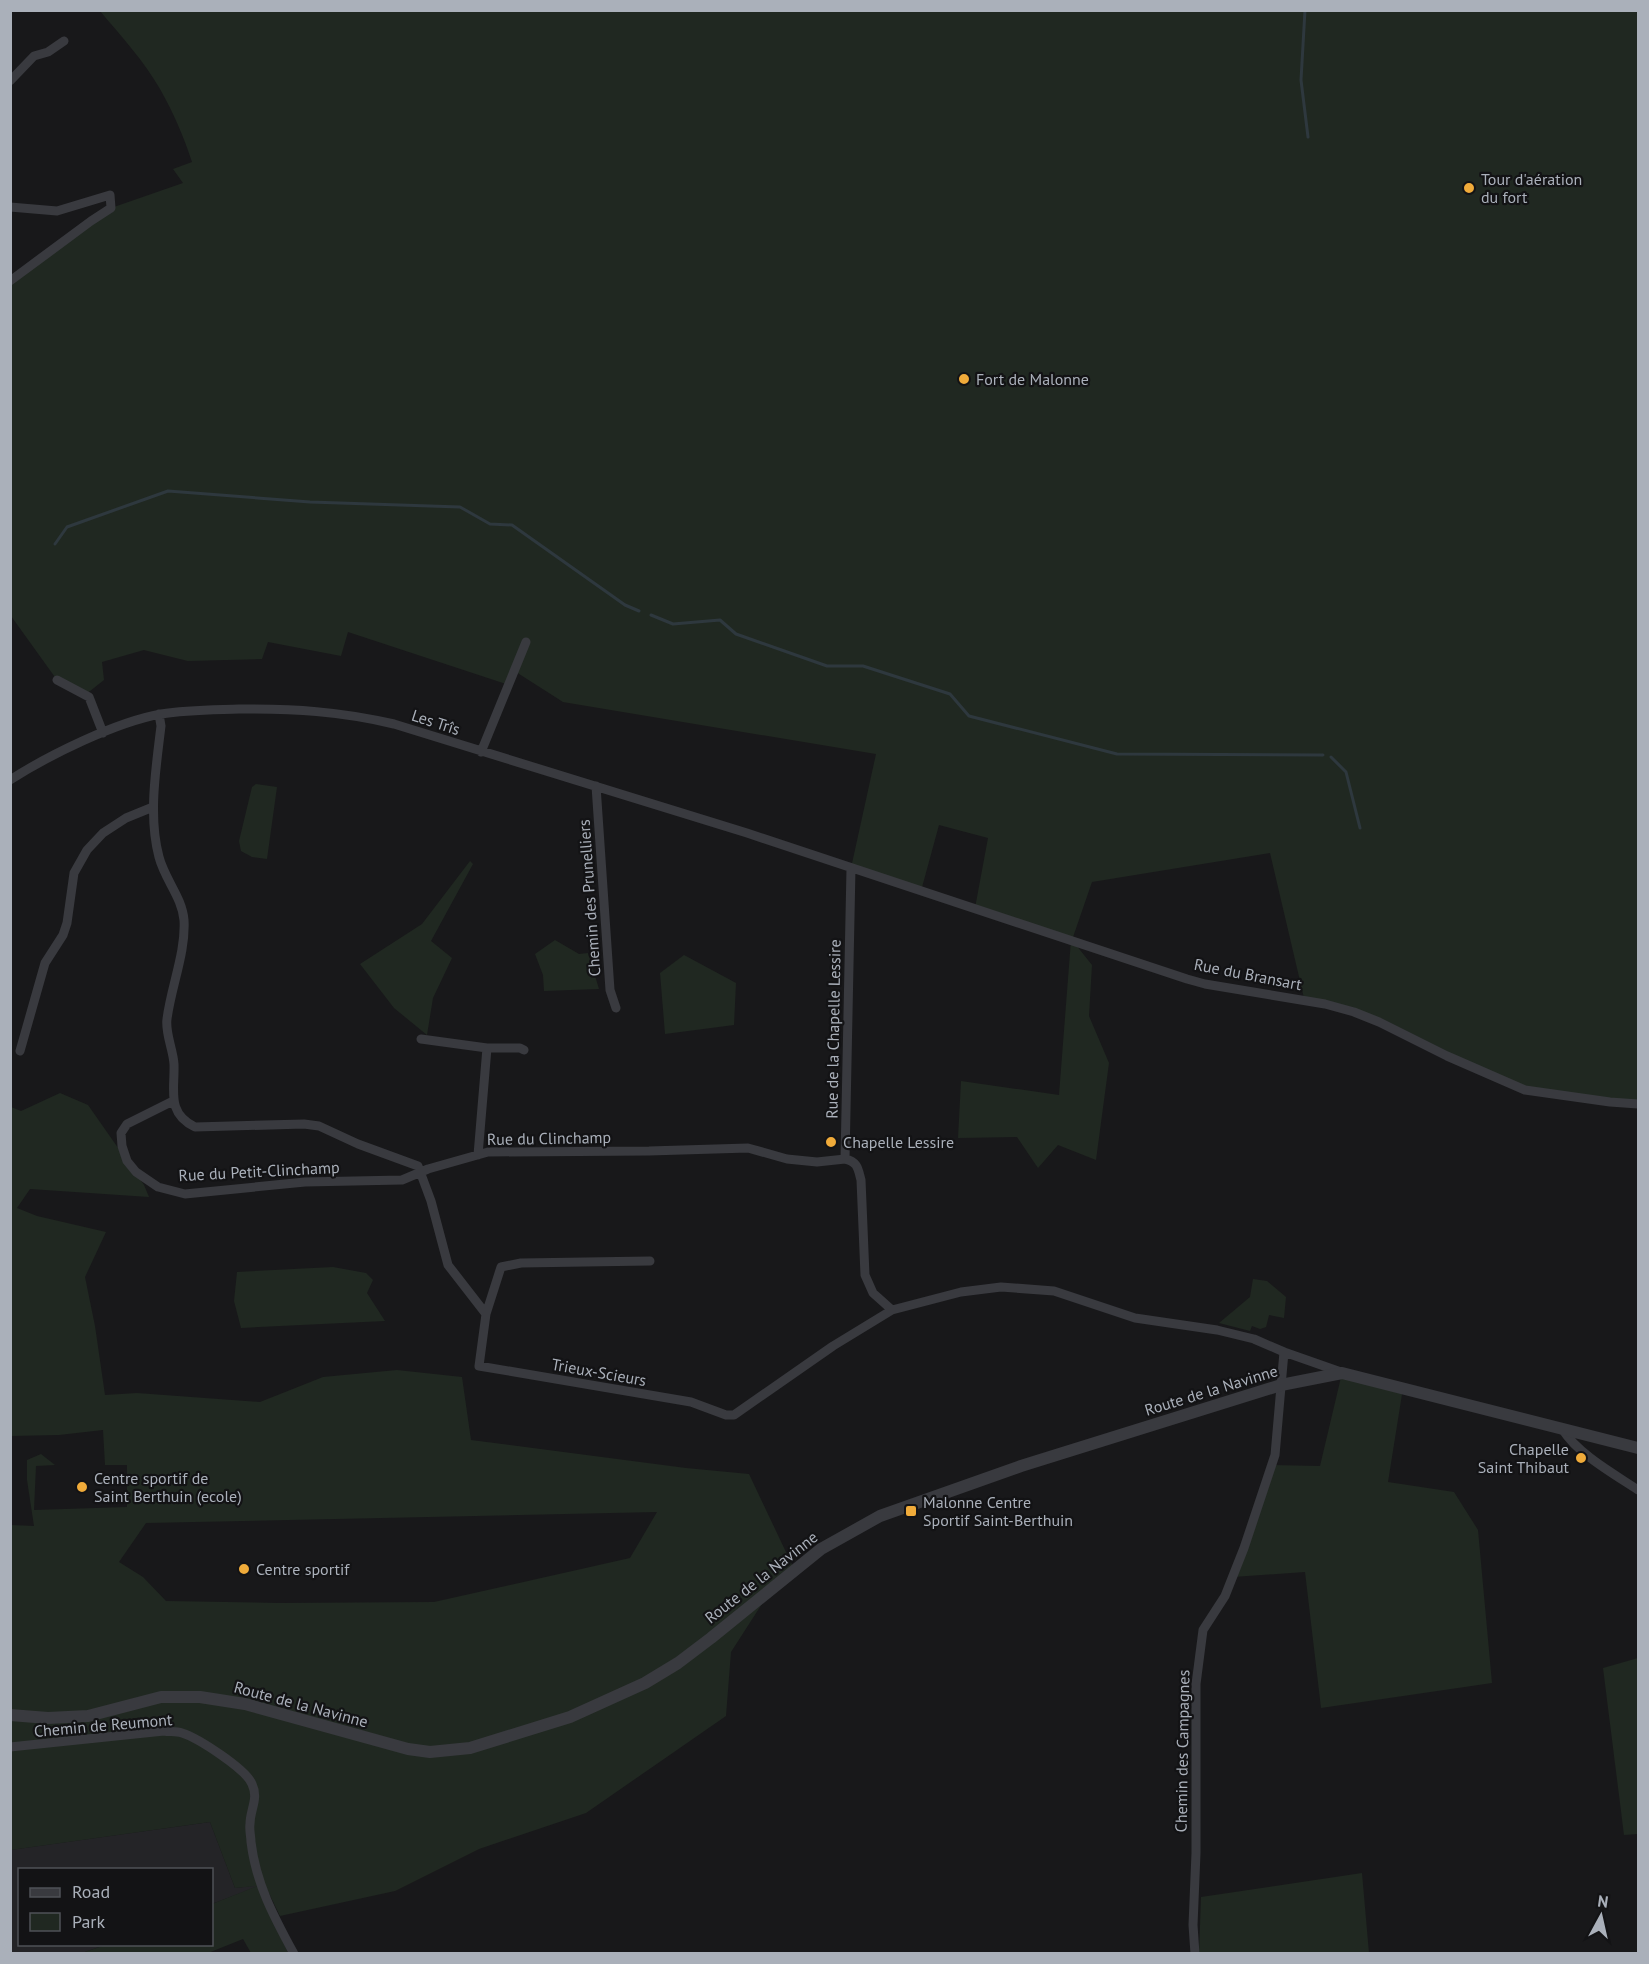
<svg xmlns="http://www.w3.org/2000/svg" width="1649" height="1964" font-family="'PT Sans',sans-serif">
<rect width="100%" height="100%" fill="#18181a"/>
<path fill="#242427" d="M 210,1822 L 235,1888 L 261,1885 L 212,1904 L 212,1870 L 20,1870 L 20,1944 L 105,1945 L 82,1953 L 11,1953 L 10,1850 Z"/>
<path fill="#202821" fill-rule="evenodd" d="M 100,11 L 1638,11 L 1638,1104 L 1525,1090 L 1379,1022 L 1304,998 L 1270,853 L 1092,882 L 1072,940 L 1092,965 L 1089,1016 L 1109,1063 L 1096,1160 L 1058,1145 L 1038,1168 L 1017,1137 L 958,1138 L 961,1081 L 1059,1095 L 1071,940 L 975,908 L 988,838 L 939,825 L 921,891 L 851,868 L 876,754 L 563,702 L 516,672 L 506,684 L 348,632 L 341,656 L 268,642 L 262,659 L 188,661 L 144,650 L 102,662 L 104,680 L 85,695 L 57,680 L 11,616 L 11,280 L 111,208 L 183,183 L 173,169 L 192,162 C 184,137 173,112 160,89 C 144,61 121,36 100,11 Z
M 256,784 L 277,787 L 267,859 L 252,857 L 241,851 L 239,841 L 252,787 Z
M 470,861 L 473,864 L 431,941 L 452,958 L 433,998 L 427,1035 L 394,1008 L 360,964 L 422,924 Z
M 555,940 L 579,954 L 588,953 L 599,989 L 544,991 L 543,975 L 535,954 Z
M 684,955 L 736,983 L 734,1025 L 665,1034 L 660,973 Z
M 60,1093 L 88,1105 L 144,1185 L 149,1197 L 30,1189 L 17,1208 L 37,1216 L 106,1232 L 85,1277 L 95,1326 L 105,1395 L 137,1393 L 260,1402 L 323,1377 L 397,1370 L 462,1377 L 471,1440 L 686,1468 L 749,1474 L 794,1569 L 767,1596 L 731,1652 L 726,1716 L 586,1813 L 479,1849 L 395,1891 L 280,1916 L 264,1883 L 270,1911 L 288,1953 L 251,1953 L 243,1939 L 208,1953 L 82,1953 L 105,1945 L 212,1944 L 212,1904 L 257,1886 L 235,1888 L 210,1822 L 11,1850 L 10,1523 L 11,1525 L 34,1526 L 27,1480 L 27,1460 L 41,1454 L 55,1465 L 36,1466 L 34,1510 L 127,1507 L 127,1465 L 105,1465 L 103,1430 L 59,1435 L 11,1436 L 11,1107 L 21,1111 ZM 657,1512 L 630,1558 L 434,1602 L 279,1603 L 166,1601 L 143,1577 L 119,1562 L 146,1523 Z
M 333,1267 L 366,1273 L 373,1280 L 367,1293 L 385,1321 L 241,1328 L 234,1301 L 237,1272 Z
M 1253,1279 L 1267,1281 L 1286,1297 L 1284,1318 L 1269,1315 L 1266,1327 L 1260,1329 L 1252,1326 L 1250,1331 L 1219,1323 L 1250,1297 Z
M 1342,1373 L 1403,1388 L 1388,1482 L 1454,1492 L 1478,1530 L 1492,1683 L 1321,1708 L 1305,1572 L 1233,1577 L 1271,1465 L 1320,1466 Z
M 1638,1658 L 1638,1834 L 1624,1835 L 1603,1668 Z
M 1362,1873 L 1369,1953 L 1199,1954 L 1201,1897 Z"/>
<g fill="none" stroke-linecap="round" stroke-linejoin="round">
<path stroke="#2e383e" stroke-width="3" d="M 1305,10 L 1301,80 L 1308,137
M 55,544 L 67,527 L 168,491 L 310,502 L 460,507 L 490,524 L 512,525 L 625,605 L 639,611
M 651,615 L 673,624 L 720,620 L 736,634 L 827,666 L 863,666 L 950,694 L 969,716 L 1117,754 L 1323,755
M 1331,757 L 1346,772 L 1360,828"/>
<path stroke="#393a3f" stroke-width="9" d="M 10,81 L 34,56 L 48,52 L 64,41
M 10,207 L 57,211 L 110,195 L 111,208 L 91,221 L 10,281
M 57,680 L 89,697 L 103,733
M 159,714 L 161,726 C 156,768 148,816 159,857 C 165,880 182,897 184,920 C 186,952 171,987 167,1019 C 165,1033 173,1049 174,1064 C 175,1090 166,1113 195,1127 L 304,1124 L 319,1126 L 358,1144 L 418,1166 L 431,1201 L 448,1265 L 486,1314 L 479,1366 L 691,1402 L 726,1415 L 734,1415 L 833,1346 L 892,1310 L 961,1292 L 1001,1287 L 1054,1291 L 1135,1318 L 1217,1330 L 1254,1339 L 1284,1352 L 1275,1455 L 1244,1548 L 1225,1596 L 1203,1630 L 1196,1684 L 1196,1853 L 1193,1925 L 1195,1954
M 481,752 L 526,642
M 10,780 C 49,755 116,722 161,714 C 187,710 213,710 239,709 C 295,709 338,711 394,724 L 747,833 L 1187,979 L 1205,984 L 1325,1004 L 1354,1012 L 1379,1022 L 1447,1056 L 1525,1090 L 1610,1102 L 1638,1104
M 596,786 L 610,990 L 616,1008
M 851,868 L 845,1159 C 858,1162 858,1169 861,1180 L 865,1275 L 873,1293 L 892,1310
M 421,1039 L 487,1048 L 520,1048 L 524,1050
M 20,1051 L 45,963 L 63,935 L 67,923 L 74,873 L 87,850 L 103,833 L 126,818 L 153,807
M 173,1101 L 127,1124 L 121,1133 L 122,1146 L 127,1161 L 136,1172 L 158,1187 L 185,1194 L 305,1182 L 402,1180 L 428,1169 L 488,1152 L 649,1151 L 748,1148 L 787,1159 L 817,1162 L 845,1159
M 478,1155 L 487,1048
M 486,1314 L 501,1267 L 521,1263 L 650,1261
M 1284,1352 L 1341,1372
M 1563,1430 C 1578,1454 1614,1474 1638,1490
M 10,1747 L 164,1731 C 170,1732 176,1731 182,1733 C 198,1738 246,1769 252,1784 C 259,1799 250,1809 250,1824 C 249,1830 251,1836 251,1842 C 256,1884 274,1917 294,1954"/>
<path stroke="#393a3f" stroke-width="12" d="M 10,1715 L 48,1718 L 88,1716 L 161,1697 L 200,1697 L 245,1704 L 408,1749 L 430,1752 L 470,1748 L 570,1717 L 645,1683 L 678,1663 L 711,1638 L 821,1549 L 880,1516 L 1021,1466 L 1281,1385 L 1342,1373 L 1638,1448"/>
</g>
<g fill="#f0ab3a" stroke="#131315" stroke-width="2">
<circle cx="1469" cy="188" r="6"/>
<circle cx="964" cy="379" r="6"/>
<circle cx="831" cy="1142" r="6"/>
<circle cx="1581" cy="1458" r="6"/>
<circle cx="82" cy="1487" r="6"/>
<rect x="905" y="1505" width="12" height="12" rx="3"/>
<circle cx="244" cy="1569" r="6"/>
</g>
<g text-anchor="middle" stroke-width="4.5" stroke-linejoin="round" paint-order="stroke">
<g font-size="16" fill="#aab0ba" stroke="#131315" text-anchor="start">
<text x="1481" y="185">Tour d'aération<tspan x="1481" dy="18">du fort</tspan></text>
<text x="976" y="385">Fort de Malonne</text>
<text x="843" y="1148">Chapelle Lessire</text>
<text x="1569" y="1455" text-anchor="end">Chapelle<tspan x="1569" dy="18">Saint Thibaut</tspan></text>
<text x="94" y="1484">Centre sportif de<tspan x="94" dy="18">Saint Berthuin (ecole)</tspan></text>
<text x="923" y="1508">Malonne Centre<tspan x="923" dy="18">Sportif Saint-Berthuin</tspan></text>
<text x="256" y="1575">Centre sportif</text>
</g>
<g font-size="16" fill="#aab0ba" stroke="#131315">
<text transform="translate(436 722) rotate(18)" y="6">Les Trîs</text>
<text transform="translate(589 898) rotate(-94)" y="6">Chemin des Prunelliers</text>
<text transform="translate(1248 974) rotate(11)" y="6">Rue du Bransart</text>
<text transform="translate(833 1029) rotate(-89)" y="6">Rue de la Chapelle Lessire</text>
<text transform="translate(549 1138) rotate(-1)" y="6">Rue du Clinchamp</text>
<text transform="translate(259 1171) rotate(-3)" y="6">Rue du Petit-Clinchamp</text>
<text transform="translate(599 1372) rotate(10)" y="6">Trieux-Scieurs</text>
<text transform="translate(1211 1390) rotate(-17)" y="6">Route de la Navinne</text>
<text transform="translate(761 1577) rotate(-38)" y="6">Route de la Navinne</text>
<text transform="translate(301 1704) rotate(15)" y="6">Route de la Navinne</text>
<text transform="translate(103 1725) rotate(-5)" y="6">Chemin de Reumont</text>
<text transform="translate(1182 1751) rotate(-89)" y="6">Chemin des Campagnes</text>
</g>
</g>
<rect width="1649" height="1964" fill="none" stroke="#aab0ba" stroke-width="24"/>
<rect x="18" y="1868" width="195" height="78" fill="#131315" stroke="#4f5257" stroke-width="1.5"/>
<rect x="30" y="1888" width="30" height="9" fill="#393a3f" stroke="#4f5257" stroke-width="1.5"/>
<text x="72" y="1898" font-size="18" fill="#aab0ba">Road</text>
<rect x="30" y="1913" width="30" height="18" fill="#202821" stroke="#4f5257" stroke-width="1.5"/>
<text x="72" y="1928" font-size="18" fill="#aab0ba">Park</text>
<g transform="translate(1601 1916) rotate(8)" stroke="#131315" stroke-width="4.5" paint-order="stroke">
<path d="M0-4.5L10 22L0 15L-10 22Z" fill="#aab0ba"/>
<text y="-9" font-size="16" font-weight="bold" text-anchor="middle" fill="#aab0ba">N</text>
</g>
</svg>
